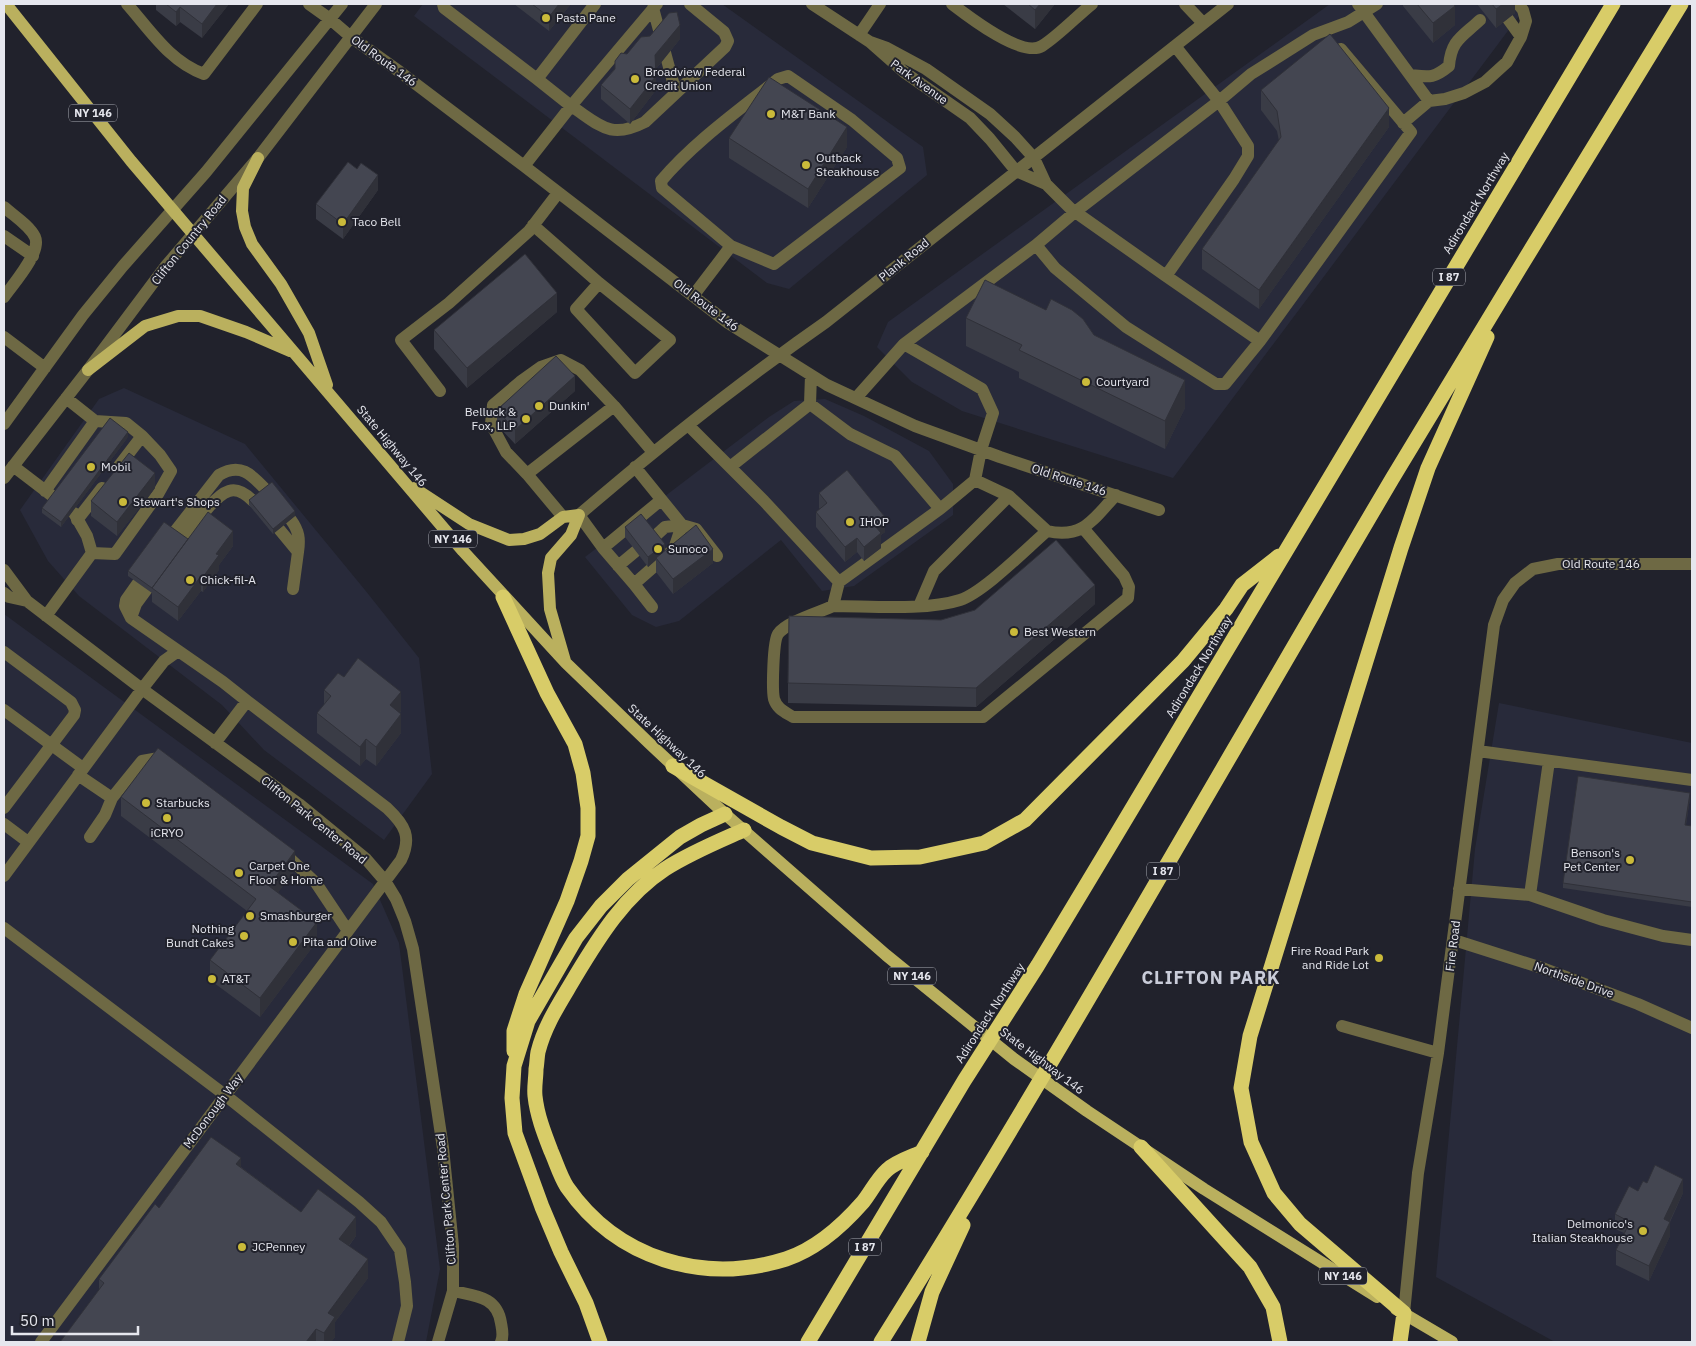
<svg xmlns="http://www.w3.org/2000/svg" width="1696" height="1346" font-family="'IBM Plex Sans',sans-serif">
<rect width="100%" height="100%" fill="#21222c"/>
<path fill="#282a3a" d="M 423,4 L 722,4 L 923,147 L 927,175 L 789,289 L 767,283 L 414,16 Z
M 1330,4 L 1528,4 L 1173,478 L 962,411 L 912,382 L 877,347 L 888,322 Z
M 124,388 L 245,444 L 365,590 L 419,658 L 432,774 L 384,840 L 264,750 L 222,705 L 79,596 L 48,561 L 20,510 L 99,399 Z
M 825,399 L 864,416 L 929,451 L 953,484 L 953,515 L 854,586 L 822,591 L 781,540 L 679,621 L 656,627 L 632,615 L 585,557 L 769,417 L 794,401 Z
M 4,614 L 373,884 L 399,943 L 440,1269 L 426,1342 L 4,1342 Z
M 1499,703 L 1692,743 L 1692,1342 L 1555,1342 L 1436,1277 L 1475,849 Z"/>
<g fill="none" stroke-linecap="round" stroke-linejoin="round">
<path stroke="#6e6944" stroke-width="12" d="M 127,4 C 150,30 170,62 204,74 L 257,4
M 309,4 L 330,19 L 351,37 L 400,72 L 524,166 L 728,323 L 827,385 L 915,426 L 1000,457 L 1159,510
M 443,4 L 444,8 L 537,79
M 657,4 L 571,106 C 600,125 610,140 645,122 L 725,47 L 728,41 L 724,32 L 690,4
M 812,4 L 870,42 L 904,72 L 970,118 L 990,139 L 1016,171 L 1046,184
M 952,4 C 969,17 1022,58 1042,46 C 1058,36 1077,16 1092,4
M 1185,4 L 1203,23
M 1358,4 L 1429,101
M 653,8 L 676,93
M 1508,19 L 1521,37
M 859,35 L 880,4
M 870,42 L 887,48 L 926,69 L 990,114 L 1015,137 L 1034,158 L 1046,184 L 1071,209 L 1166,276 L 1234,179 L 1248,156 L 1248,146 L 1219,101 L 1175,46
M 1410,75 C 1429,77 1433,79 1449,66 C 1451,40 1462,37 1480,20
M 1403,123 L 1429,101 L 1445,99 L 1464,93 L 1485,82 L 1507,62 L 1521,37 L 1526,21 L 1523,10 L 1518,4
M 524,166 L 571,106 L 537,79 L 595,4
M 4,207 C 14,216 29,225 35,237 C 42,252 13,284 4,297
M 533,225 L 599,283 L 670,340 L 635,373 L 576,309 L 599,283
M 4,236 L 33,256
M 1166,276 L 1260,341 L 1225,384 L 1216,384 L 1126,327 L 1055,268 L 1036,245 L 1075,212 L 1219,101 L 1251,74 L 1313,35 L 1348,22 L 1377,4
M 693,296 L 731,246 L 774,264 L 900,168 L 897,158 L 852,120 L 788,76 L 778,79 C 738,111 694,142 661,181 L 662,188 L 731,246
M 4,337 L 45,368
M 1260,341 L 1411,132 L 1341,49
M 811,375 L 810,404 L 850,434 L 895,456 L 940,509
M 440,391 L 401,340 L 449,303 L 529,231 L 558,193
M 66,398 L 95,421 L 126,423 L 142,436 L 119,466
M 856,398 L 904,344 L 1036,245
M 4,424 L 83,315 L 123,266 L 206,172 L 342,4
M 688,425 L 764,501 L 839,582 L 940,509 L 975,480 L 981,450 L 993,413 L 982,389 L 904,344
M 13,466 L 51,495
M 635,467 L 682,525 L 696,529 L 717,556
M 730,467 L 810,404
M 527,474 L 506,452 L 491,424 L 493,405 L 520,382 L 541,367 L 561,360 L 580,370 L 614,406
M 4,478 L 88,370 L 165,267 L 258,158 L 376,4
M 45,491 L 95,421
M 661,500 L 603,548 L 579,515 C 658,447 740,382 826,322 L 1228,4
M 563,517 L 527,474 L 614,406 L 653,452
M 77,520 L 102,488
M 291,520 C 299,531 300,539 298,552
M 279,529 L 298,552 L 293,589
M 1047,531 C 1084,539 1093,519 1116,495
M 173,534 L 219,475 C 241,462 252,475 267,491
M 183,541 C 193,528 213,496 229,491 C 238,488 247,495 253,501
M 603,548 L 634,584 L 674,549 L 682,525 L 665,527 L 653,538
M 92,553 L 115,554 L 158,494 L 171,471 L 160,455 L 142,436
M 618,566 L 636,551
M 4,570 L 27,601
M 839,582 L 833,606 C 869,606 926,611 960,600 C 984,592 1026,549 1047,531 L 1009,496 L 975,480
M 634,584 L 652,607
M 147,589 L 136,604 L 131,618 L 223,682 L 247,701
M 4,593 L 9,597 L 27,601 L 142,689 L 299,804 L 366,859 L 385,881 L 396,899 L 405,921 L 413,949 L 443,1148 L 453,1246 L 453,1291 L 438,1342
M 833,606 C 820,612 786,622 778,634 C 773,641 772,690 774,699 C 777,709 785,712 793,717 L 983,717 L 1128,598 L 1129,587 L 1124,576 L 1083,528
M 919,606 L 934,571 L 1009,496
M 46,616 L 92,553 L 87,536 L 74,513
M 131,618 L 125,606 L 126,600 L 138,583
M 4,652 L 71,702 L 75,710 L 74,715 L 4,808
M 4,710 L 83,768
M 1478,751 L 1692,780
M 78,775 L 112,798
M 4,824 L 28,842
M 90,837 L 105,815 L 112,798 L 142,761 L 159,758 L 164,762
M 283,852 L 316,883 L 348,931
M 4,876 L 142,689 L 164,661 L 178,651
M 1459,889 L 1530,895 L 1603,920 L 1663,936 L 1692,940
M 1530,895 L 1549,761
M 4,928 L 225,1095 L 359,1202 L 381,1222 L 400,1250 L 405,1282 L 407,1306 L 398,1342
M 1454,940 L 1545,969 L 1638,1004 L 1692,1028
M 1342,1026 L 1438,1053
M 453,1291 C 475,1296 497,1296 501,1323 C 502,1329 504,1336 501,1342
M 1404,1313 L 1418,1173 L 1438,1053 L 1494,625 L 1503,600 L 1515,583 L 1533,569 L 1558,564 L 1692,564
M 41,1342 L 401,860 C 412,837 405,825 387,808 L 247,701 L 215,743"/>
<path stroke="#bab05e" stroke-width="12" d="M 6,4 L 131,161 L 463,551 L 566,663 L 649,743 L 725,814 L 886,955 L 1014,1059 L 1087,1111 L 1204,1189 L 1377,1297
M 258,158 L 243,188 L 242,211 L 245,227 L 252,244 L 281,284 L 309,333 L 327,385
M 88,370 L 145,326 L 178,316 L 200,316 L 246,332 L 290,351
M 414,488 L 469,524 L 509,540 L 524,539 L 540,534 L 563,517 L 579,515 L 571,535 L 551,558 L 548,573 L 550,609 L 565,661
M 1396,1309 L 1452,1342"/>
<path stroke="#d8cc68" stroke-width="15" d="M 503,597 L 547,693 L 575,744 L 583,773 L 588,808 L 588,836 L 581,861 L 567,901 L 526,994 L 514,1031 L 514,1051
M 673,766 L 781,827 L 812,843 L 871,858 L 920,857 L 984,843 L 1025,820 L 1183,661 L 1226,609 L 1242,585 L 1279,556
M 744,830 C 717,842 690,853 665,869 C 625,895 599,937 575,977 C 561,1001 545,1024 538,1052 C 537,1057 537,1064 536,1069 C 536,1078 534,1087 535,1096 C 537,1115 544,1133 551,1151 C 556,1162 560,1176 567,1187 C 617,1259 703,1285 786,1259 C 816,1249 842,1226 863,1202 C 871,1192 877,1179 887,1170 C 895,1162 911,1157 922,1152
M 1141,1147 L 1250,1267 L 1273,1307 L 1280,1342
M 600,1342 L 586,1303 L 561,1252 L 542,1207 L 515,1133 L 512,1098 L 514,1066 L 528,1021 L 576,938 L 601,906 L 628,879 L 680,837 L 701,825 L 725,814
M 808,1342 L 964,1081 L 1038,965 L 1109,847 L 1613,4
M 881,1342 C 1058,1059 1222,767 1392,479 C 1487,320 1585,162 1681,4
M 918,1342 L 932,1292 L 963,1225
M 1400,1342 L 1404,1313 L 1300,1224 L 1274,1193 L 1251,1142 L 1241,1088 L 1250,1036 L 1401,548 L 1428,468 L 1487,337"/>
</g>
<path fill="#3a3c46" d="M 156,4 L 229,4 L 202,38 L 180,22 L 176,26 L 156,10 Z
M 514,4 L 571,4 L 549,31 Z
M 1003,4 L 1055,4 L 1035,29 Z
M 1403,4 L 1457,4 L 1454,6 L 1455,25 L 1433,43 L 1403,6 Z
M 1477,4 L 1515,4 L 1515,13 L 1496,28 Z
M 680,39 L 656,69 L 656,90 L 630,124 L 601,99 L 601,85 L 627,54 Z
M 1261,90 L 1389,127 L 1259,309 L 1202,269 L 1202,249 L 1279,141 L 1277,131 L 1261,110 Z
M 729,138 L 847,147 L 808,208 L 729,158 Z
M 378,190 L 343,239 L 316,219 L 316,204 Z
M 557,312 L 467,388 L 434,349 L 434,330 Z
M 966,318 L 1094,335 L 1185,408 L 1165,449 L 1019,378 L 1019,372 L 966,346 Z
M 575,391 L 515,444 L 497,425 L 497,410 Z
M 128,437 L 61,527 L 42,513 L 42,508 Z
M 155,488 L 117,536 L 91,516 L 91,501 Z
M 819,493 L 885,532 L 881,535 L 881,548 L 864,561 L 857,552 L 845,562 L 816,527 L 816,512 L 820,509 L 819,508 Z
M 249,500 L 295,516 L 273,534 L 249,505 Z
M 625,527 L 665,551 L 713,563 L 673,594 L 656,572 L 656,560 L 648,567 L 625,537 Z
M 188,539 L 233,546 L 219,565 L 219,570 L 203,592 L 201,591 L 178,621 L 152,602 L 152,593 L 128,576 L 128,571 Z
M 1095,604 L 976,707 L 788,703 L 788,683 L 941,620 Z
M 344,677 L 401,711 L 400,713 L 401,733 L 376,766 L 366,759 L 360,766 L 317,733 L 317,713 L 324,705 L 324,690 Z
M 121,797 L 295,870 L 278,892 L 317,941 L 260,1017 L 210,980 L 210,960 L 247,911 L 121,816 Z
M 1690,798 L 1686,825 L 1692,826 L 1692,907 L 1563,888 L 1563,883 Z
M 241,1167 L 301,1212 L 356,1236 L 349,1246 L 368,1278 L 335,1322 L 335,1337 L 331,1342 L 60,1342 L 99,1291 L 99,1279 L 159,1208 Z
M 1647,1183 L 1683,1193 L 1670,1222 L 1670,1236 L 1649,1281 L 1616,1265 L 1616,1250 L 1624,1233 L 1615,1229 L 1615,1214 L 1638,1191 Z"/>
<path fill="#303139" d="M 217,4 L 229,4 L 202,38 L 202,24 Z
M 559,4 L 571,4 L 549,31 L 549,17 Z
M 1040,4 L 1055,4 L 1035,29 L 1035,10 Z
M 1503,4 L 1515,4 L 1515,13 L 1496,28 L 1496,9 Z
M 1455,6 L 1455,25 L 1433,43 L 1433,23 Z
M 180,7 L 180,22 L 176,26 L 176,12 Z
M 680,25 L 680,39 L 655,70 L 655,55 Z
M 656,76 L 656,90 L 630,124 L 630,109 Z
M 1389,108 L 1389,127 L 1259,309 L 1259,290 Z
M 847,127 L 847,147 L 808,208 L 808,189 Z
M 378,175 L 378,190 L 343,239 L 343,224 Z
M 557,293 L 557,312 L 467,388 L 467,368 Z
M 575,376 L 575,391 L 515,444 L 515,430 Z
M 1185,380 L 1185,408 L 1165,449 L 1165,421 Z
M 128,432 L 128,437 L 61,527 L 61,522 Z
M 155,473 L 155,488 L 117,536 L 117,522 Z
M 295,511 L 295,516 L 273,534 L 273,529 Z
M 885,517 L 885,532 L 881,535 L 881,548 L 864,561 L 864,547 L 875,526 Z
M 233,531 L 233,546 L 219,565 L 219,570 L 203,592 L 203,577 L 216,554 Z
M 857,538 L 857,552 L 845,562 L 845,547 Z
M 665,544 L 665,554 L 656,558 L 656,560 L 648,567 L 648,557 Z
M 713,549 L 713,563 L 673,594 L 673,579 Z
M 201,576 L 201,591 L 178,621 L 178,607 Z
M 1095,585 L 1095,604 L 976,707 L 976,688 Z
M 401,692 L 401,711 L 390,724 L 390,705 Z
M 401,714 L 401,733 L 376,766 L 376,747 Z
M 366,739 L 366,759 L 360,766 L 360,747 Z
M 1690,793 L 1690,798 L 1685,830 L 1685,825 Z
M 295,851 L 295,870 L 269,905 L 269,886 Z
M 317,922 L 317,941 L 260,1017 L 260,998 Z
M 241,1158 L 241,1177 L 236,1164 Z
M 1683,1179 L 1683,1193 L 1664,1233 L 1664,1219 Z
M 356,1217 L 356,1236 L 339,1258 L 339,1239 Z
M 1670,1222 L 1670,1236 L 1649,1281 L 1649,1266 Z
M 368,1259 L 368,1278 L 335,1322 L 335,1337 L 331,1342 L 324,1342 L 324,1333 L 328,1313 Z
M 316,1329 L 316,1342 L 306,1342 Z"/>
<path fill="#444651" stroke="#303139" d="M 166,4 L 217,4 L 202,24 L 180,7 L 176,12 Z
M 532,4 L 559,4 L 549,17 Z
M 1028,4 L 1040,4 L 1035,10 Z
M 1417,4 L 1453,4 L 1455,6 L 1433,23 Z
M 1492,4 L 1503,4 L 1496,9 Z
M 677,12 L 680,25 L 655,55 L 656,76 L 630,109 L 601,85 L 615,69 L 615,61 L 621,53 L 627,54 L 641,37 L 650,36 L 669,13 Z
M 1330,34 L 1389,108 L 1259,290 L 1202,249 L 1281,137 L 1277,111 L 1261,90 Z
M 769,77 L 847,127 L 808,189 L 729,138 Z
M 348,162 L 357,169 L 361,163 L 378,175 L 343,224 L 316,204 Z
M 525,254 L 557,293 L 467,368 L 434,330 Z
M 985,280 L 1046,310 L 1051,299 L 1072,310 L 1083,319 L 1094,335 L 1185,380 L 1165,421 L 1019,350 L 1022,345 L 966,318 Z
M 556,356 L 575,376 L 515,430 L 497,410 Z
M 110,418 L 128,432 L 61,522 L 42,508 Z
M 129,453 L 155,473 L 117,522 L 91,501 Z
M 847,470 L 885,517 L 875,526 L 881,533 L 864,547 L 857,538 L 845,547 L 816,512 L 827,503 L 819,493 Z
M 272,482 L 295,511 L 273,529 L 249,500 Z
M 208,512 L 233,531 L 216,554 L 219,555 L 203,577 L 201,576 L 178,607 L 152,588 Z
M 641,514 L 665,544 L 648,557 L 625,527 Z
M 164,522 L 188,539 L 152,588 L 128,571 Z
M 696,525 L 713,549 L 673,579 L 656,558 Z
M 1056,540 L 1095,585 L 976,688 L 788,683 L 789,616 L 941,620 L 975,610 Z
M 358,658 L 401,692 L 390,705 L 401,714 L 376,747 L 366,739 L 360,747 L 317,713 L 331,696 L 324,690 L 338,673 L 344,677 Z
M 158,748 L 295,851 L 269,886 L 317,922 L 260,998 L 210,960 L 256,899 L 121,797 Z
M 1578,776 L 1690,793 L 1685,825 L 1692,826 L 1692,902 L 1563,883 Z
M 211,1137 L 241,1158 L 236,1164 L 301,1212 L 318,1189 L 356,1217 L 339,1239 L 368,1259 L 328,1313 L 335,1317 L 324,1333 L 316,1329 L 306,1342 L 60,1342 L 104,1283 L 99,1279 L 155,1204 L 159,1208 Z
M 1655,1165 L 1683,1179 L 1664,1219 L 1670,1222 L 1649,1266 L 1616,1250 L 1630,1222 L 1615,1214 L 1629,1186 L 1638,1191 L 1643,1181 L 1647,1183 Z"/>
<g fill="#caba3a" stroke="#21222c" stroke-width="2">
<circle cx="546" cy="18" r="5"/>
<circle cx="635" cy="79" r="5"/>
<circle cx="771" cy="114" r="5"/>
<circle cx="806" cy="165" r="5"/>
<circle cx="342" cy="222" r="5"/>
<circle cx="1086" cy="382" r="5"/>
<circle cx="539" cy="406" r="5"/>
<circle cx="526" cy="419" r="5"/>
<circle cx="91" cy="467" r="5"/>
<circle cx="123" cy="502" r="5"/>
<circle cx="850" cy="522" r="5"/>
<circle cx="658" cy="549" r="5"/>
<circle cx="190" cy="580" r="5"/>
<circle cx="1014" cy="632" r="5"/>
<circle cx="146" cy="803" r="5"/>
<circle cx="167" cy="818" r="5"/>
<circle cx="1630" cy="860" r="5"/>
<circle cx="239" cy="873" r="5"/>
<circle cx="250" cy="916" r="5"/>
<circle cx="244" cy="936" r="5"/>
<circle cx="293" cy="942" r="5"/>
<circle cx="1379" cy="958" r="5"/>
<circle cx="212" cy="979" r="5"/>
<circle cx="1643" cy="1231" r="5"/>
<circle cx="242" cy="1247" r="5"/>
</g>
<g text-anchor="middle" stroke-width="4" stroke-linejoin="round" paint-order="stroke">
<g fill="#21222c" stroke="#abacb4" stroke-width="1">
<rect x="69" y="104.5" width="48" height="17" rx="4"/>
<rect x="1433" y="268.5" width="32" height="17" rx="4"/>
<rect x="429" y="530.5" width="48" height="17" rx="4"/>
<rect x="1147" y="862.5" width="32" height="17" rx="4"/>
<rect x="888" y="967.5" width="48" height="17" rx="4"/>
<rect x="849" y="1238.5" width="32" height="17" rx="4"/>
<rect x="1319" y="1267.5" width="48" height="17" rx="4"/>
</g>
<g font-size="11" font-weight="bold" fill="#e6e7ee">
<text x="93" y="117">NY 146</text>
<text x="1449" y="281">I 87</text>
<text x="453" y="543">NY 146</text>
<text x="1163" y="875">I 87</text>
<text x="912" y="980">NY 146</text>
<text x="865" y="1251">I 87</text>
<text x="1343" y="1280">NY 146</text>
</g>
<g font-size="12" fill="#e6e7ee" stroke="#21222c" text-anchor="start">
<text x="556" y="22">Pasta Pane</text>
<text x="645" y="76">Broadview Federal<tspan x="645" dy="14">Credit Union</tspan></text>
<text x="781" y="118">M&amp;T Bank</text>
<text x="816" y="162">Outback<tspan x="816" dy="14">Steakhouse</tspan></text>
<text x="352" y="226">Taco Bell</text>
<text x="1096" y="386">Courtyard</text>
<text x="549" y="410">Dunkin'</text>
<text x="516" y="416" text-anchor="end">Belluck &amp;<tspan x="516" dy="14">Fox, LLP</tspan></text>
<text x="101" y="471">Mobil</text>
<text x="133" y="506">Stewart's Shops</text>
<text x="860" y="526">IHOP</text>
<text x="668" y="553">Sunoco</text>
<text x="200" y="584">Chick-fil-A</text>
<text x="1024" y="636">Best Western</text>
<text x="156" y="807">Starbucks</text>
<text x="167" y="837" text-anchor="middle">iCRYO</text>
<text x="1620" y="857" text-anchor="end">Benson's<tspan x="1620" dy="14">Pet Center</tspan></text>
<text x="249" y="870">Carpet One<tspan x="249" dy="14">Floor &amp; Home</tspan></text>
<text x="260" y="920">Smashburger</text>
<text x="234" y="933" text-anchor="end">Nothing<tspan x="234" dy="14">Bundt Cakes</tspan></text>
<text x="303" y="946">Pita and Olive</text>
<text x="1369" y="955" text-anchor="end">Fire Road Park<tspan x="1369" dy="14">and Ride Lot</tspan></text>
<text x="222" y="983">AT&amp;T</text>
<text x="1633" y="1228" text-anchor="end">Delmonico's<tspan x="1633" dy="14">Italian Steakhouse</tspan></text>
<text x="252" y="1251">JCPenney</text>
</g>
<g font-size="12" fill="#e6e7ee" stroke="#21222c">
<text transform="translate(384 61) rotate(36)" y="4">Old Route 146</text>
<text transform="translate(919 82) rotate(36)" y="4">Park Avenue</text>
<text transform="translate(1476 203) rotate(-59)" y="4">Adirondack Northway</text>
<text transform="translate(189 240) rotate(-51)" y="4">Clifton Country Road</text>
<text transform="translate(904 260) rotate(-39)" y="4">Plank Road</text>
<text transform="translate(706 305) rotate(37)" y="4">Old Route 146</text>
<text transform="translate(392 446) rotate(50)" y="4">State Highway 146</text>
<text transform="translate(1069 480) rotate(18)" y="4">Old Route 146</text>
<text x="1601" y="568">Old Route 146</text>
<text transform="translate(1199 667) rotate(-59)" y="4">Adirondack Northway</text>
<text transform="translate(667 741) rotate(43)" y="4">State Highway 146</text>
<text transform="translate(314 820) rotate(39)" y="4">Clifton Park Center Road</text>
<text transform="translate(1453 946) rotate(-83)" y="4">Fire Road</text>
<text transform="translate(1574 980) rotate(20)" y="4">Northside Drive</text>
<text transform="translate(990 1013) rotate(-57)" y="4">Adirondack Northway</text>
<text transform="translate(1042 1061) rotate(37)" y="4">State Highway 146</text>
<text transform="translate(213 1111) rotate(-53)" y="4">McDonough Way</text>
<text transform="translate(446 1199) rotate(-95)" y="4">Clifton Park Center Road</text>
</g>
<g font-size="18" font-weight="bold" letter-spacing="1" fill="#c9ccd9" stroke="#21222c">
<text x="1211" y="984">CLIFTON PARK</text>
</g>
</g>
<rect width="1696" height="1346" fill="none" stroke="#e6e7ee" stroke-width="10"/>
<path d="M12 1326v8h126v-8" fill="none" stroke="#e6e7ee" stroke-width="2.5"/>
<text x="20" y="1326" font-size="15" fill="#e6e7ee" stroke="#21222c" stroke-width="4" paint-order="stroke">50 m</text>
</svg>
